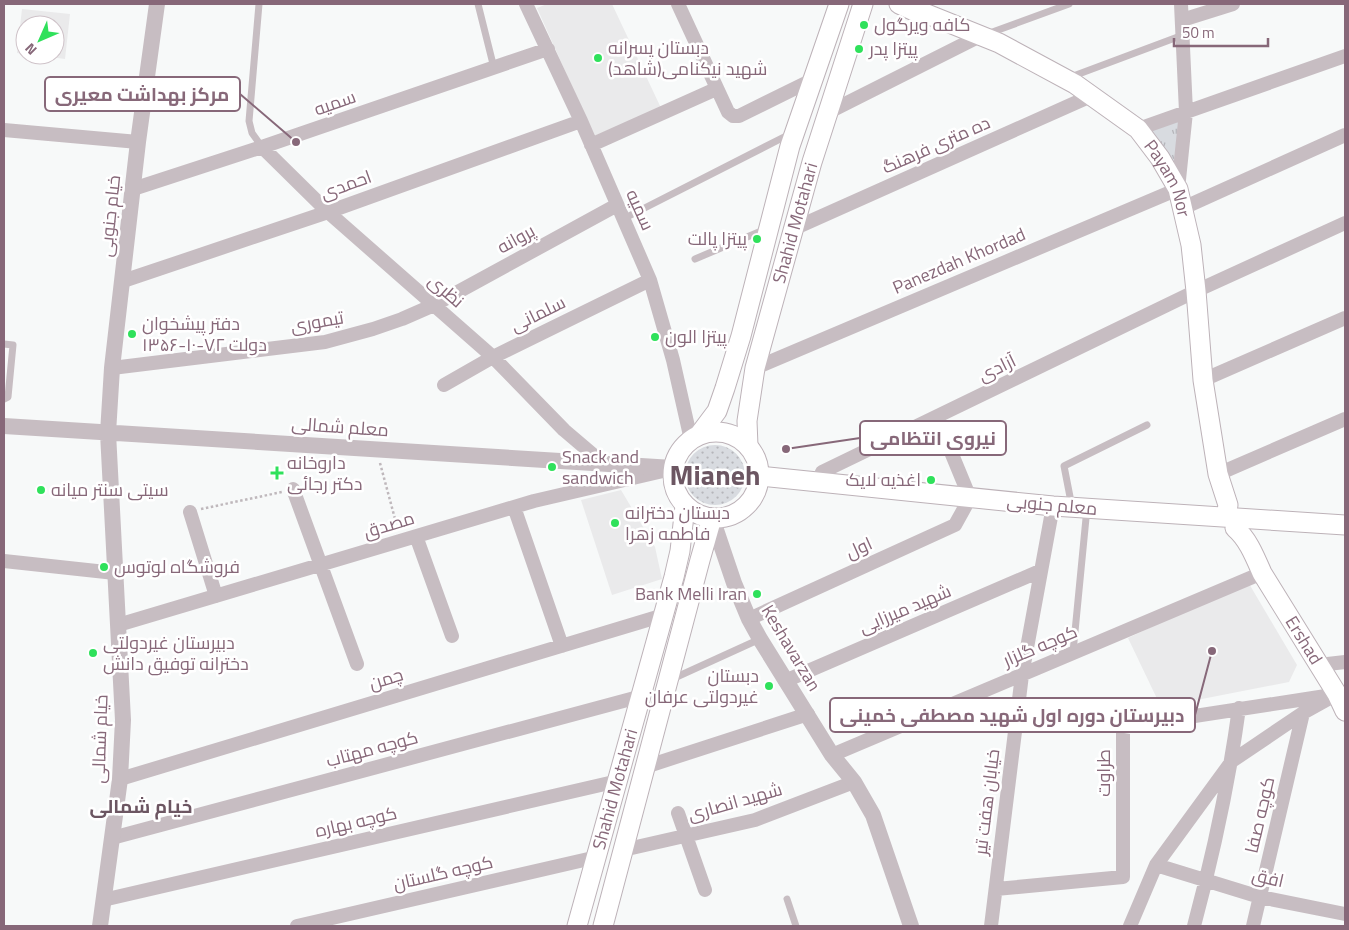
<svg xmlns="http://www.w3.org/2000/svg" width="1349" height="930" font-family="'Titillium Web',Cairo,sans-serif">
<defs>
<pattern id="grass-tufts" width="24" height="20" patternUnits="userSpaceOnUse" patternTransform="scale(1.25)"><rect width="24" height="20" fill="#d8dbe0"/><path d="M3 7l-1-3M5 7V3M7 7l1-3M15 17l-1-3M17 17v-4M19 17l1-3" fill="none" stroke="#b5b5ba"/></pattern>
<pattern id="park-dots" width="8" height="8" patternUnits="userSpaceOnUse" patternTransform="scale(1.25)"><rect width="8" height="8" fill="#d8dbe0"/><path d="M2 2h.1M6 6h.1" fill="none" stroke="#b5b5ba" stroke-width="1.8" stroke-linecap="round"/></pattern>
</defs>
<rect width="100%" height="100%" fill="#f7f9f9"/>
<path fill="#eaeaeb" d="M 547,4 L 612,4 L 661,108 L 594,136 L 537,8 Z
M 22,9 L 70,14 L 65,59 L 36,55 L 55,55 L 55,25 L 25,25 L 25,54 L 17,53 Z
M 621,490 L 655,547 L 662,579 L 612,595 L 581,500 Z
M 1248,582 L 1297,665 L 1289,682 L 1161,707 L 1128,638 Z"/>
<path fill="url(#grass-tufts)" d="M 1181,118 L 1175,177 L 1145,131 Z"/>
<path fill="url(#park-dots)" d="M685 475a30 30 0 1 1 60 0a30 30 0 1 1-60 0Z"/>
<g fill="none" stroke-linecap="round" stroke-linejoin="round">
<g stroke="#bdb2b8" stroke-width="21">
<g id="secondary">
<path id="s1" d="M 899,4 L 916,12 L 922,12 L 999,43 L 1075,84 L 1138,129 L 1160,158 L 1178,189 L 1191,245 L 1196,291 L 1203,380 L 1218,474 L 1228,505 L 1227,511"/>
<circle cx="716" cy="475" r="43"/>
<path d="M 699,435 L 717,411 L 725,388 L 741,336 L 790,146 L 839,4"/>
<path id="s2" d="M 748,446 L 747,421 L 755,368 L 812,162 L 863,4"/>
<path d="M 759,476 L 1053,506 L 1345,525"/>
<path id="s3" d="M 1235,528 C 1248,539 1255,557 1262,573 L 1337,694 L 1345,711"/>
<path id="s4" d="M 577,926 L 674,577 L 680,551 L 685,506"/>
<path d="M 603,926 L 700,560 L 712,518"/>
</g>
</g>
<path stroke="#bfb8bc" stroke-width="2.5" stroke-dasharray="2.5 2.5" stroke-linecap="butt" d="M 380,463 L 398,530
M 201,509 L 282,492"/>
<path stroke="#c7bdc2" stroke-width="7" d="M 259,4 L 249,121 L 252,133 L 262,147
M 478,4 L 494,68
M 987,34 L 1069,4
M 1068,78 L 1183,35
M 623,219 L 790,134
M 695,259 L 766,229
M 4,344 L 13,345 L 8,397 L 4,399
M 1072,507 L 1064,466 L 1147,425
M 1073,652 L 1087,508
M 670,680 L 760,639
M 787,899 L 796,926"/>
<path stroke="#c7bdc2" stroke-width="14" d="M 526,4 L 581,121 L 650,280 L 673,360 L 691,440
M 678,4 L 728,112 L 733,116 L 739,116 L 814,79
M 1182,20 L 1233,4
M 827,113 L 982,35
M 1138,129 L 1345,56
M 4,130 L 138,142
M 591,145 L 716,89
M 262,147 L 328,212 L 493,357 L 564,430 L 604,464
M 133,189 L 262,147 L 548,49
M 1183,208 L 1345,135
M 793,229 L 1093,95
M 123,281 L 328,212 L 581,121
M 112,368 L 325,342 L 373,329 L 402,319 L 434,305 L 617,205
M 755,368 L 1178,189 L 1186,112 L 1181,4
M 1203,380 L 1345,318
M 444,385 L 493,357 L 650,280
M 1218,474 L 1345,419
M 819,482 L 822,472 L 1196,291 L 1345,223
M 293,489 L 357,664
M 514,507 L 562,646
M 190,512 L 216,596
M 416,536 L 452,636
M 4,561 L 115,573
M 749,619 L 955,525 L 970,498 L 937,418
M 118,625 L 534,501 L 663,471
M 1319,665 L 1345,662
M 785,681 L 1040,571
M 832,755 L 1262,573
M 645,767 L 808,714
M 120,779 L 664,615
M 678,813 L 705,890
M 112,838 L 642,696
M 623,850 L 755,820 L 854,782
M 1156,865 L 1260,897 L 1345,914
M 996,889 L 1123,877 L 1123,727 L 1345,693
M 103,900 L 618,781
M 297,926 L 597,857
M 991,926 L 1022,675 L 1053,506
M 1130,926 L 1156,865 L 1232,761 L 1303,713 L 1330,698
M 1194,926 C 1213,855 1229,782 1239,708
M 1253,926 L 1303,713"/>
<path stroke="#c7bdc2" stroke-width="16" d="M 4,426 L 673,468
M 712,518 L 734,583 L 749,619 L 760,639 L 832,755 L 854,782 L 873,815 L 911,926
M 100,926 L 120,779 L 123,720 L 108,433 L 112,368 L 138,142 L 157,4"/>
<use href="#secondary" stroke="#fff" stroke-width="19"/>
</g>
<g fill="#2fe15b" stroke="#fff" stroke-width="2">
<circle cx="864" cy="25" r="5"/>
<circle cx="859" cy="49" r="5"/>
<circle cx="598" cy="58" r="5"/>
<circle cx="757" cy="239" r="5"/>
<circle cx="132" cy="334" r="5"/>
<circle cx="655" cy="337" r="5"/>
<circle cx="552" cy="467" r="5"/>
<path d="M274.5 465.5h5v5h5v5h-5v5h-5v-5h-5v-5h5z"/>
<circle cx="931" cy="480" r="5"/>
<circle cx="41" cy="490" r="5"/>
<circle cx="615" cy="523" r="5"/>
<circle cx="104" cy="567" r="5"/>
<circle cx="757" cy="594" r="5"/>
<circle cx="93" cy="653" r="5"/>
<circle cx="769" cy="686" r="5"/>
</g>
<g text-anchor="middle" stroke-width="5" stroke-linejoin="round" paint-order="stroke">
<g font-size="18" fill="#876879" stroke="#fff" text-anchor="start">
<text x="874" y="31">کافه ویرگول</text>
<text x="608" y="54">دبستان پسرانه<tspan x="608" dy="21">شهید نیکنامی(شاهد)</tspan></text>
<text x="869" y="55">پیتزا پدر</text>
<text x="747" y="245" text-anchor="end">پیتزا پالت</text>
<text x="142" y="330">دفتر پیشخوان<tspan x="142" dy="21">دولت ۷۲-۱۰-۱۳۵۶</tspan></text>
<text x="665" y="343">پیتزا الون</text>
<text x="562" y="463">Snack and<tspan x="562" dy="21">sandwich</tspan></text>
<text x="287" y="469">داروخانه<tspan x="287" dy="21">دکتر رجائی</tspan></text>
<text x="921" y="486" text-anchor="end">اغذیه لایک</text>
<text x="51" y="496">سیتی سنتر میانه</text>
<text x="625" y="519">دبستان دخترانه<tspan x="625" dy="21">فاطمه زهرا</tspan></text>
<text x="114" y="573">فروشگاه لوتوس</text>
<text x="747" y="600" text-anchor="end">Bank Melli Iran</text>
<text x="103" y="649">دبیرستان غیردولتی<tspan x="103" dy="21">دخترانه توفیق دانش</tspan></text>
<text x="759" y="682" text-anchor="end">دبستان<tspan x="759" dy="21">غیردولتی عرفان</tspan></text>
</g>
<g font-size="18" fill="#876879" stroke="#fff">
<text transform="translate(335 103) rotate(-19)" y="6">سميه</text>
<text transform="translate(936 145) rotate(-24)" y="6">ده متری فرهنگ</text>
<text dy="6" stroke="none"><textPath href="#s1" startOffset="330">Payam Nor</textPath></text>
<text transform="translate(346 185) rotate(-20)" y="6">احمدی</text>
<text transform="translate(640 210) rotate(66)" y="6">سمیه</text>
<text transform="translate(110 216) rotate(-84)" y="6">خیام جنوبی</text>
<text dy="6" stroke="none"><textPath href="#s2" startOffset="229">Shahid Motahari</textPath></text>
<text transform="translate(516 239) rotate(-29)" y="6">پروانه</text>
<text transform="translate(959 261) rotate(-23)" y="6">Panezdah Khordad</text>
<text transform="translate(446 291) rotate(41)" y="6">نظری</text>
<text transform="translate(538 314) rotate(-26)" y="6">سلمانی</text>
<text transform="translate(317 322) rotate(-10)" y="6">تیموری</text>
<text transform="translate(997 368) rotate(-26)" y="6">آزادی</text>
<text transform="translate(340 427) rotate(4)" y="6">معلم شمالی</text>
<text transform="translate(1052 505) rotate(5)" y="6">معلم جنوبی</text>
<text transform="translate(389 525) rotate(-17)" y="6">مصدق</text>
<text transform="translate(859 548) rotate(-24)" y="6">اول</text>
<text transform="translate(905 609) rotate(-23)" y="6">شهید میرزایی</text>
<text dy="6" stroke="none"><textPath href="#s3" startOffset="132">Ershad</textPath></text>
<text transform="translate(1040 646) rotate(-23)" y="6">کوچه گلزار</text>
<text transform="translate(791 648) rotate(59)" y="6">Keshavarzan</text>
<text transform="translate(386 679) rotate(-17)" y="6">چمن</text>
<text transform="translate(100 739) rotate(-88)" y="6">خیام شمالی</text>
<text transform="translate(372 749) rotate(-15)" y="6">کوچه مهتاب</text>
<text transform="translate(1104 773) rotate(-90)" y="6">طراوت</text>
<text dy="6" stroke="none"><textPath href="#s4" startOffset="142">Shahid Motahari</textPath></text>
<text transform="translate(735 802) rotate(-16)" y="6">شهید انصاری</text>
<text transform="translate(987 802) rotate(-83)" y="6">خیابان هفت تیر</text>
<text transform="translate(1260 815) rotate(-77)" y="6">کوچه صفا</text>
<text transform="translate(356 822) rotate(-13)" y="6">کوچه بهاره</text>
<text transform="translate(443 873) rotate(-13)" y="6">کوچه گلستان</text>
<text transform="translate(1268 878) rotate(13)" y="6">افق</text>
</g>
<g font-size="19" font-weight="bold" fill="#6c5662" stroke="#fff">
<text x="141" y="813">خیام شمالی</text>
</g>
<g font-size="28" font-weight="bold" fill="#6c5662" stroke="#fff">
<text x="715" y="485">Mianeh</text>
</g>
</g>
<path fill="none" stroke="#876879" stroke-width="2" d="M296 142L240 94M786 449L860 438M1212 651L1195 715"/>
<g fill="#876879" stroke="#fff" stroke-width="2">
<circle cx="296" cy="142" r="5"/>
<circle cx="786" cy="449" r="5"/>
<circle cx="1212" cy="651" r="5"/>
</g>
<g fill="#fff" stroke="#876879" stroke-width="2">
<rect x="45" y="77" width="195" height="34" rx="5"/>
<rect x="860" y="421" width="146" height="34" rx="5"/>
<rect x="830" y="698" width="365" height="34" rx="5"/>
</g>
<g font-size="19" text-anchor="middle" font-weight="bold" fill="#876879">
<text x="142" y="101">مرکز بهداشت معیری</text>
<text x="933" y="445">نیروی انتظامی</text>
<text x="1012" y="722">دبیرستان دوره اول شهید مصطفی خمینی</text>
</g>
<rect width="1349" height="930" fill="none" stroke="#876879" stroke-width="10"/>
<g transform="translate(40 40) rotate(225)"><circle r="24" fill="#ffffff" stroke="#cfc3c9"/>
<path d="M0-4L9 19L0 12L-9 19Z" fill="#2fe15b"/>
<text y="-8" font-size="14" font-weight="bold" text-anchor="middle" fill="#876879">N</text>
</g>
<path d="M1174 38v8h94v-8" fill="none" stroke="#876879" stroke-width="2.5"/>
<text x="1182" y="38" font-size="15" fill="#876879" stroke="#ffffff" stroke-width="4" paint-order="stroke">50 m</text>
</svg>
